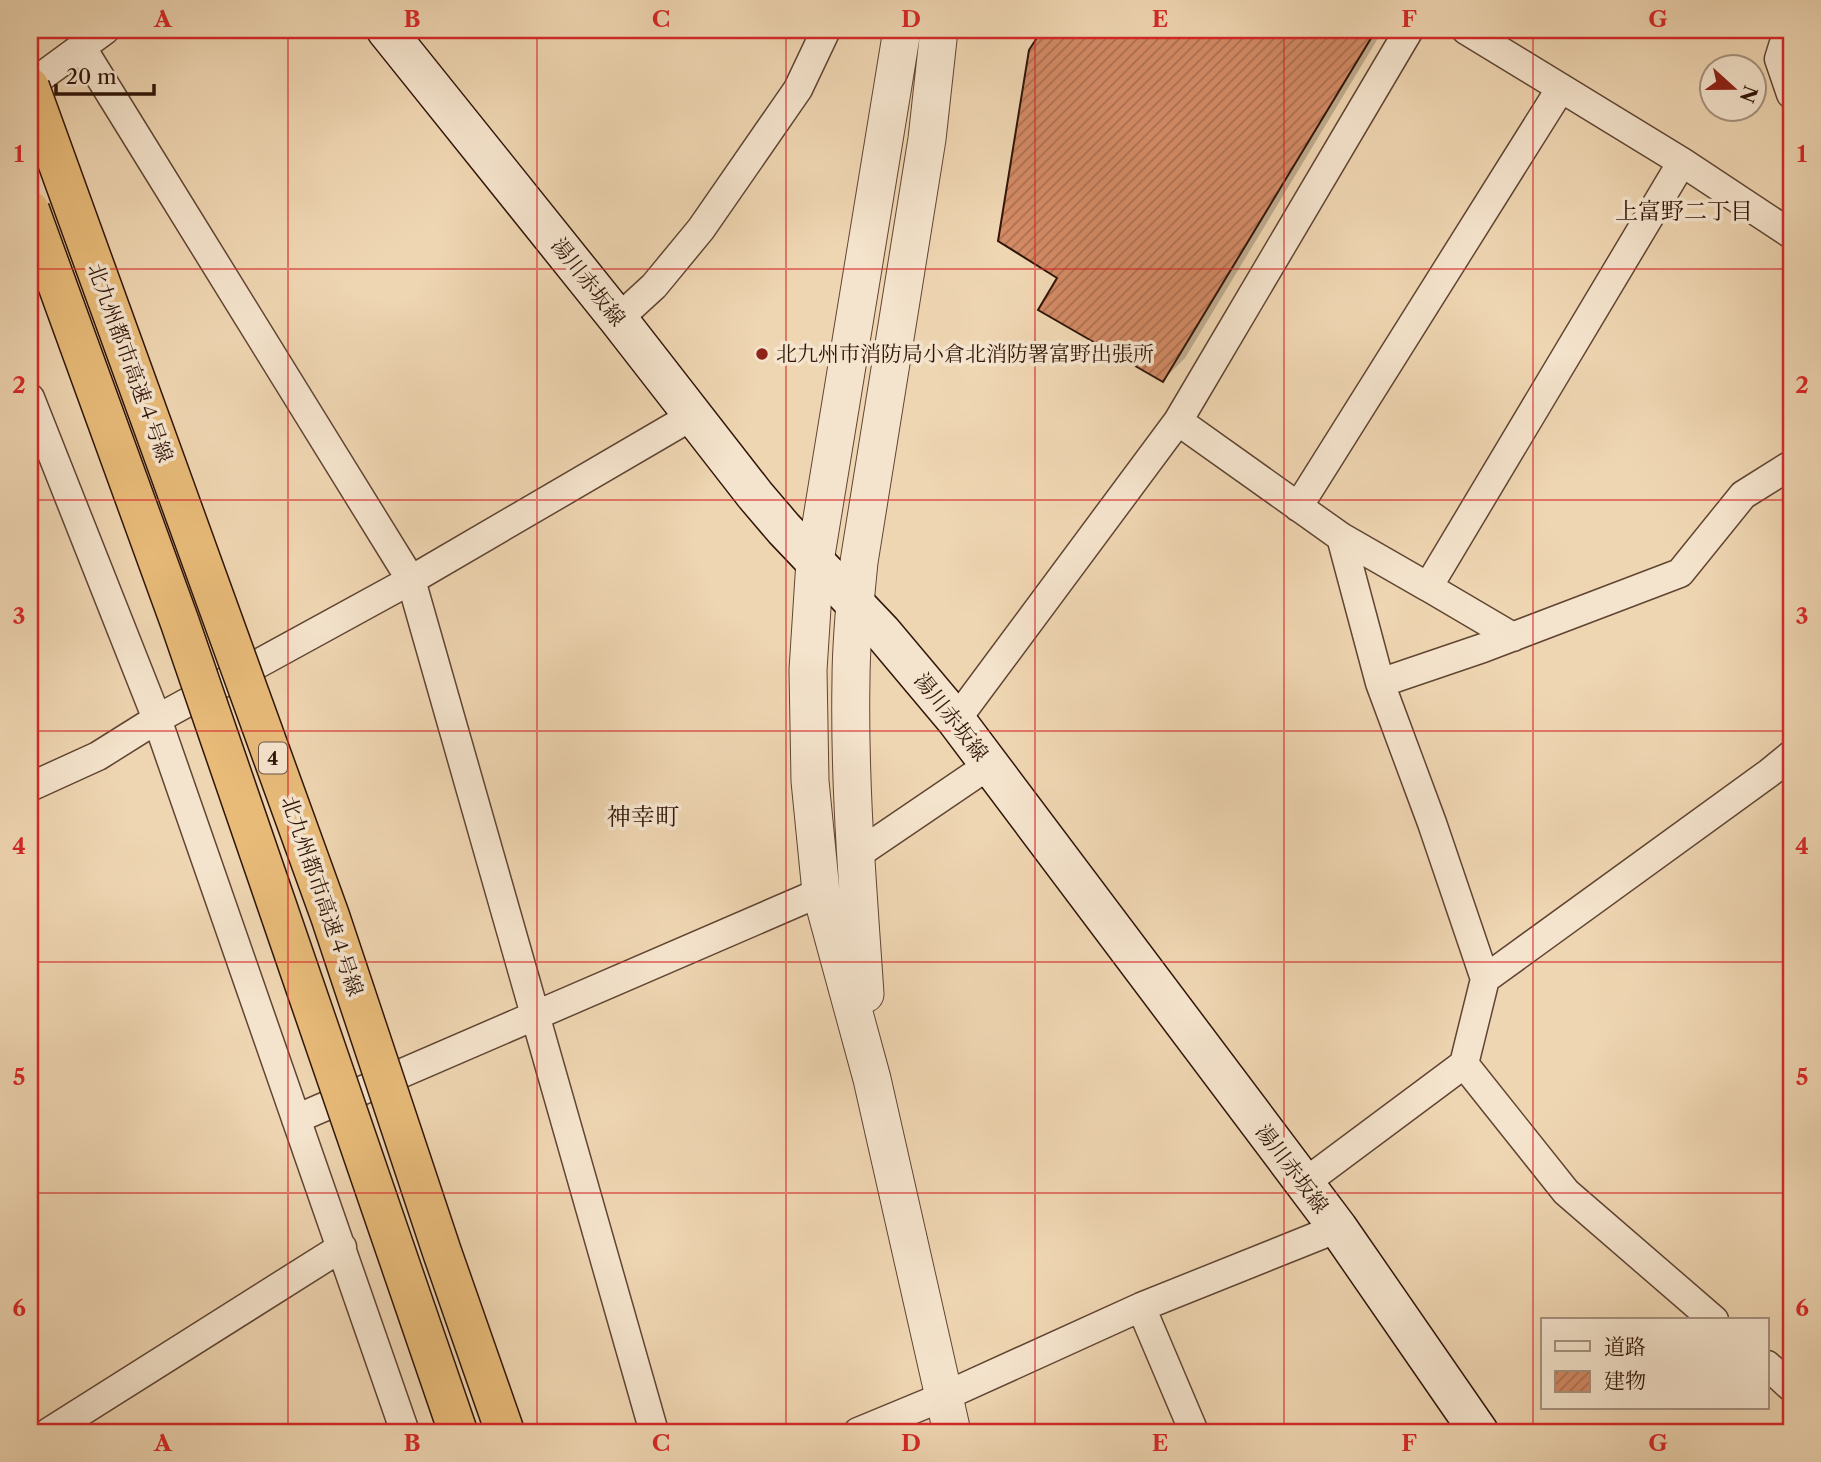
<svg xmlns="http://www.w3.org/2000/svg" width="1821" height="1462" font-family="'Libre Caslon Text','Noto Serif JP',serif">
<defs>
<pattern id="building-hatch" width="6" height="6" patternUnits="userSpaceOnUse" patternTransform="scale(1.75)"><rect width="6" height="6" fill="#d38a65"/><path d="M-1 1l2-2M0 6l6-6M5 7l2-2" fill="none" stroke="#ac7051"/></pattern>
</defs>
<rect width="100%" height="100%" fill="#efd6b2"/>
<filter id="stains"><feTurbulence type="fractalNoise" baseFrequency=".00286" numOctaves="4"/><feColorMatrix values="0 0 0 0 .2 0 0 0 0 .09 0 0 0 0 .02 0 0 0 .5 -.17"/></filter>
<radialGradient id="worn" r=".72"><stop offset=".6" stop-color="#630" stop-opacity="0"/><stop offset="1" stop-color="#630" stop-opacity=".3"/></radialGradient>
<path fill="#0003" d="M 1045,30 L 1383,30 L 1185,358 L 1163,380 L 1059,278 L 1031,51 Z"/>
<path fill="url(#building-hatch)" stroke="#301509" stroke-width="2" d="M 1042,30 L 1376,30 L 1163,382 L 1038,310 L 1057,278 L 998,241 L 1029,50 Z"/>
<g fill="none" stroke-linecap="round" stroke-linejoin="round">
<g stroke="#604533" stroke-width="31">
<path id="minor" d="M 1466,30 L 1682,162 L 1791,234
M 1788,30 L 1779,59 L 1791,94
M 82,48 L 411,580 L 654,1432
M 30,85 L 105,30
M 618,319 L 654,286 L 701,229 L 798,89 L 826,30
M 30,398 L 157,719 L 405,1432
M 1178,421 L 1341,537 L 1380,683 L 1432,823 L 1485,979 L 1464,1064 L 1303,1184
M 1298,507 L 1561,88
M 1341,537 L 1428,587
M 1513,637 L 1428,587 L 1682,162
M 1380,683 L 1483,648 L 1680,573 L 1743,495 L 1791,465
M 956,720 L 1178,421 L 1409,30
M 30,787 L 98,756 L 157,719 L 411,580 L 692,416
M 855,856 L 989,765
M 1485,979 L 1769,773 L 1791,755
M 1464,1064 L 1566,1192 L 1714,1320
M 296,1119 L 821,892
M 1141,1307 L 1194,1432
M 1767,1365 L 1791,1387
M 49,1432 L 342,1247
M 858,1432 L 945,1396 L 1141,1307 L 1338,1228"/>
</g>
<g stroke="#604533" stroke-width="39">
<path id="tertiary" d="M 902,30 L 815,561 L 808,670 L 810,781 L 821,892 L 872,1079 L 952,1432
M 865,994 C 858,889 849,785 851,680 C 851,641 855,601 859,562 L 927,139 L 939,30"/>
</g>
<g stroke="#301509" stroke-width="41">
<path id="secondary" d="M 386,30 L 618,319 L 755,495 L 784,529 L 882,632 L 956,720 L 1338,1228 L 1479,1432"/>
</g>
<use href="#minor" stroke="#f5e4cd" stroke-width="28"/>
<use href="#tertiary" stroke="#f5e4cd" stroke-width="37"/>
<use href="#secondary" stroke="#f5e4cd" stroke-width="38"/>
<g stroke="#301509" stroke-width="41" stroke-linecap="butt">
<path id="motorway-bridge" d="M 30,87 L 330,916 L 442,1252 L 505,1432
M 30,210 L 180,623 L 458,1432"/>
</g>
<use href="#motorway-bridge" stroke="#e8bb79" stroke-width="38"/>
</g>
<path fill="none" stroke="#d62828" stroke-width="2" stroke-opacity="0.55" d="M 288,30 L 288,1432M 537,30 L 537,1432M 786,30 L 786,1432M 1035,30 L 1035,1432M 1284,30 L 1284,1432M 1533,30 L 1533,1432M 30,269 L 1791,269M 30,500 L 1791,500M 30,731 L 1791,731M 30,962 L 1791,962M 30,1193 L 1791,1193"/>
<circle fill="#8f2418" stroke="#f5e4cd" stroke-width="2.5" cx="762" cy="354" r="7"/>
<g text-anchor="middle" stroke-width="7" stroke-linejoin="round" paint-order="stroke">
<rect fill="#f5e4cd" stroke="#6b5344" stroke-width="2" x="259" y="742.5" width="28" height="31" rx="5"/>
<g font-size="19" font-weight="bold" fill="#301509">
<text x="273" y="765">4</text>
</g>
<g font-size="21" fill="#301509" stroke="#f5e4cd">
<text transform="translate(588 282) rotate(52)" y="7">湯川赤坂線</text>
<text transform="translate(130 363) rotate(70)" y="7">北九州都市高速４号線</text>
<text transform="translate(951 717) rotate(52)" y="7">湯川赤坂線</text>
<text transform="translate(322 896) rotate(71)" y="7">北九州都市高速４号線</text>
<text transform="translate(1292 1169) rotate(53)" y="7">湯川赤坂線</text>
</g>
<g font-size="21" fill="#301509" stroke="#f5e4cd" text-anchor="start">
<text x="776" y="361">北九州市消防局小倉北消防署富野出張所</text>
</g>
<g font-size="23" fill="#301509" stroke="#f5e4cd">
<text x="1684" y="219">上富野二丁目</text>
</g>
<g font-size="24" fill="#301509" stroke="#f5e4cd">
<text x="643" y="825">神幸町</text>
</g>
</g>
<rect width="1821" height="1462" fill="none" stroke="#efd6b2" stroke-width="77"/>
<rect x="1541" y="1318" width="228" height="91" fill="#f5e4cd" stroke="#a6917f" stroke-width="2"/>
<rect x="1555" y="1341" width="35" height="10" fill="#f5e4cd" stroke="#a6917f" stroke-width="2"/>
<text x="1604" y="1354" font-size="21" fill="#301509">道路</text>
<rect x="1555" y="1371" width="35" height="21" fill="url(#building-hatch)" stroke="#a6917f" stroke-width="2"/>
<text x="1604" y="1388" font-size="21" fill="#301509">建物</text>
<g transform="translate(1733 88) rotate(111)"><circle r="33" fill="#f5e4cd" stroke="#a6917f" stroke-width="2"/>
<path d="M0-5L12 26L0 18L-12 26Z" fill="#8f2418"/>
<text y="-10" font-size="19" font-weight="bold" text-anchor="middle" fill="#301509">N</text>
</g>
<path d="M56 84v10h98v-10" fill="none" stroke="#301509" stroke-width="3.5"/>
<text x="66" y="84" font-size="21" fill="#301509" stroke="#f5e4cd" stroke-width="5" paint-order="stroke">20 m</text>
<rect x="38" y="38" width="1745" height="1386" fill="none" stroke="#d62828" stroke-width="2.5"/>
<g font-size="23" text-anchor="middle" font-weight="bold" fill="#d62828">
<text x="163" y="27">A</text>
<text x="412" y="27">B</text>
<text x="661" y="27">C</text>
<text x="911" y="27">D</text>
<text x="1160" y="27">E</text>
<text x="1409" y="27">F</text>
<text x="1658" y="27">G</text>
<text x="19" y="162">1</text>
<text x="1802" y="162">1</text>
<text x="19" y="393">2</text>
<text x="1802" y="393">2</text>
<text x="19" y="624">3</text>
<text x="1802" y="624">3</text>
<text x="19" y="854">4</text>
<text x="1802" y="854">4</text>
<text x="19" y="1085">5</text>
<text x="1802" y="1085">5</text>
<text x="19" y="1316">6</text>
<text x="1802" y="1316">6</text>
<text x="163" y="1451">A</text>
<text x="412" y="1451">B</text>
<text x="661" y="1451">C</text>
<text x="911" y="1451">D</text>
<text x="1160" y="1451">E</text>
<text x="1409" y="1451">F</text>
<text x="1658" y="1451">G</text>
</g>
<rect width="100%" height="100%" filter="url(#stains)"/>
<rect width="100%" height="100%" fill="url(#worn)"/>
</svg>
